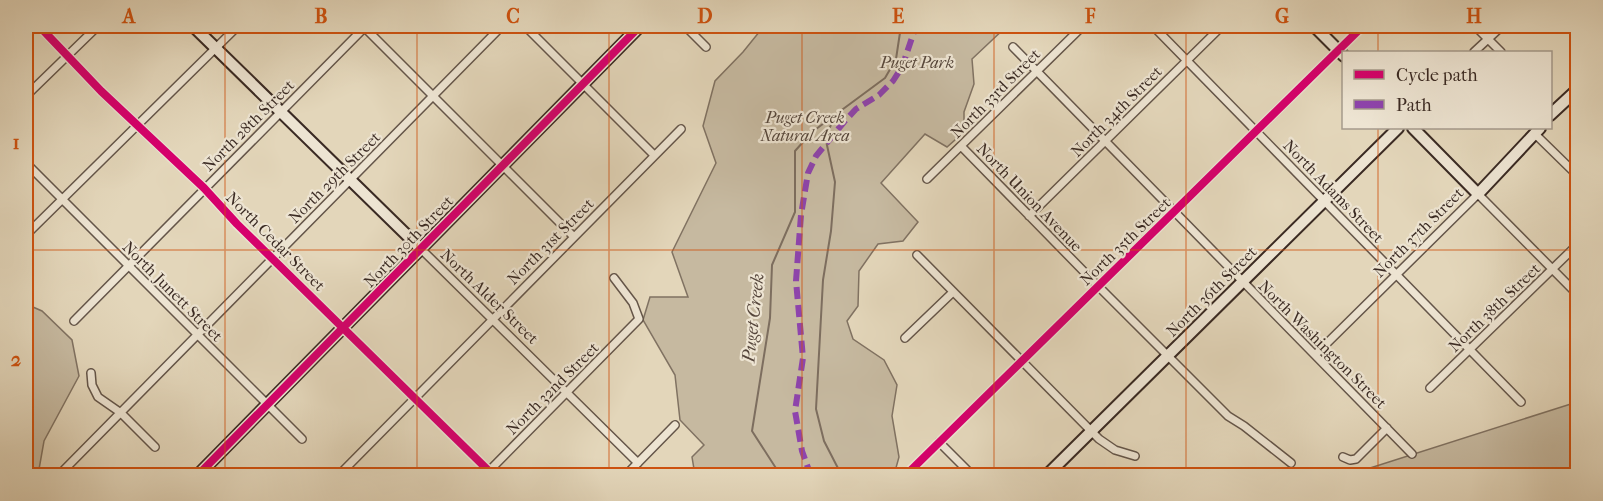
<svg xmlns="http://www.w3.org/2000/svg" width="1603" height="501" font-family="'IM FELL French Canon',serif">
<rect width="100%" height="100%" fill="#e3d6ba"/>
<filter id="stains"><feTurbulence type="fractalNoise" baseFrequency=".00333" numOctaves="4"/><feColorMatrix values="0 0 0 0 .2 0 0 0 0 .09 0 0 0 0 .02 0 0 0 .5 -.17"/></filter>
<radialGradient id="worn" r=".72"><stop offset=".6" stop-color="#630" stop-opacity="0"/><stop offset="1" stop-color="#630" stop-opacity=".3"/></radialGradient>
<path fill="#c6b9a0" stroke="#807262" stroke-width="1.5" d="M 764,26 L 1007,26 L 972,59 L 974,84 L 964,112 L 964,132 L 947,147 L 925,134 L 881,183 L 918,222 L 903,241 L 878,244 L 859,271 L 858,306 L 847,321 L 853,339 L 884,360 L 897,385 L 892,416 L 899,457 L 894,475 L 695,475 L 692,457 L 704,445 L 680,420 L 675,375 L 643,320 L 650,297 L 688,297 L 672,252 L 716,163 L 703,126 L 715,81 L 743,52 Z
M 26,304 L 42,311 L 72,340 L 79,376 L 44,441 L 38,475 L 26,475 Z
M 1577,402 L 1577,475 L 1345,476 Z"/>
<g fill="none" stroke-linecap="round" stroke-linejoin="round">
<path stroke="#7d6e5f" stroke-width="2" d="M 836,116 L 825,136 L 835,182 L 831,231 L 823,280 L 816,409 L 824,441 L 842,476
M 781,476 L 752,431 L 770,318 L 772,265 L 795,212 L 795,151 L 812,132 L 885,78 L 896,59 L 901,26"/>
<g stroke="#645549" stroke-width="10">
<path id="street" d="M 39,26 L 101,91 L 204,188 L 237,224 L 494,476
M 363,26 L 573,236
M 525,26 L 654,155
M 685,26 L 706,47
M 1153,26 L 1521,402
M 1475,26 L 1501,52
M 1013,47 L 1412,454
M 1474,52 L 1502,26
M 26,96 L 98,26
M 1534,133 L 1578,176
M 961,146 L 1098,286 L 1228,416 L 1244,426 L 1291,463
M 26,163 L 302,439
M 927,179 L 1083,26
M 1029,216 L 1222,26
M 26,235 L 238,26
M 420,248 L 638,463
M 917,255 L 1099,439 L 1115,450 L 1135,456
M 74,321 L 366,26
M 905,338 L 953,292
M 1315,355 L 1478,194 L 1578,295
M 91,373 L 92,385 L 98,397 L 121,413 L 155,447
M 1575,374 L 1578,371
M 1430,388 L 1578,244
M 939,442 L 973,476
M 1343,457 L 1350,460 L 1356,459 L 1387,428
M 58,476 L 502,26
M 338,476 L 681,129
M 484,476 L 639,319 L 633,303 L 614,278
M 625,476 L 675,425
M 905,476 L 1363,26"/>
</g>
<g stroke="#3a2a23" stroke-width="14">
<path id="secondary" d="M 193,26 L 420,248
M 1314,26 L 1344,56
M 1550,115 L 1578,89
M 1413,128 L 1478,194 L 1540,128
M 197,476 L 640,26
M 1046,476 L 1398,128"/>
</g>
<use href="#street" stroke="#ede4d2" stroke-width="7"/>
<use href="#secondary" stroke="#ede4d2" stroke-width="10"/>
<path stroke="#8e44ad" stroke-width="6" stroke-dasharray="12 6" stroke-linecap="butt" d="M 811,476 L 802,451 L 795,411 L 803,358 L 796,281 L 801,215 L 808,173 L 816,156 L 844,122 L 856,109 L 879,95 L 893,81 L 902,67 L 916,26"/>
<g stroke="#ede4d2" stroke-width="11">
<path id="cycleway" d="M 39,26 L 101,91 L 204,188 L 237,224 L 494,476
M 197,476 L 640,26
M 905,476 L 1363,26"/>
</g>
<use href="#cycleway" stroke="#d6006c" stroke-width="8"/>
</g>
<path fill="none" stroke="#ce520f" stroke-width="1.5" stroke-opacity="0.55" d="M 225,26 L 225,476M 417,26 L 417,476M 609,26 L 609,476M 802,26 L 802,476M 994,26 L 994,476M 1186,26 L 1186,476M 1378,26 L 1378,52M 1378,128 L 1378,476M 26,250 L 1578,250"/>
<g text-anchor="middle" stroke-width="4.5" stroke-linejoin="round" paint-order="stroke">
<g font-size="16" font-style="italic" fill="#56473c" stroke="#ede4d2">
<text x="917" y="68">Puget Park</text>
<text x="805" y="123">Puget Creek<tspan x="805" dy="18">Natural Area</tspan></text>
</g>
<g font-size="16" fill="#3a2a23" stroke="#ede4d2">
<text transform="translate(995 93) rotate(-45)" y="6">North 33rd Street</text>
<text transform="translate(1116 111) rotate(-45)" y="6">North 34th Street</text>
<text transform="translate(248 125) rotate(-45)" y="6">North 28th Street</text>
<text transform="translate(334 177) rotate(-45)" y="6">North 29th Street</text>
<text transform="translate(1334 191) rotate(46)" y="6">North Adams Street</text>
<text transform="translate(1030 197) rotate(46)" y="6">North Union Avenue</text>
<text transform="translate(1418 232) rotate(-45)" y="6">North 37th Street</text>
<text transform="translate(276 241) rotate(45)" y="6">North Cedar Street</text>
<text transform="translate(408 241) rotate(-46)" y="6">North 30th Street</text>
<text transform="translate(550 241) rotate(-45)" y="6">North 31st Street</text>
<text transform="translate(1125 241) rotate(-44)" y="6">North 35th Street</text>
<text transform="translate(173 291) rotate(45)" y="6">North Junett Street</text>
<text transform="translate(1211 291) rotate(-45)" y="6">North 36th Street</text>
<text transform="translate(490 296) rotate(44)" y="6">North Alder Street</text>
<text transform="translate(1494 307) rotate(-44)" y="6">North 38th Street</text>
<text transform="translate(1323 344) rotate(45)" y="6">North Washington Street</text>
<text transform="translate(552 388) rotate(-45)" y="6">North 32nd Street</text>
</g>
<g font-size="18" font-style="italic" fill="#56463c" stroke="#ede4d2">
<text transform="translate(753 318) rotate(-84)" y="6">Puget Creek</text>
</g>
</g>
<rect width="1603" height="501" fill="none" stroke="#e3d6ba" stroke-width="66"/>
<rect x="1342" y="51" width="210" height="78" fill="#ede4d2" stroke="#a59a8c" stroke-width="1.5"/>
<rect x="1354" y="70" width="30" height="9" fill="#d6006c" stroke="#a59a8c" stroke-width="1.5"/>
<text x="1396" y="81" font-size="18" fill="#3a2a23">Cycle path</text>
<rect x="1354" y="100" width="30" height="9" fill="#8e44ad" stroke="#a59a8c" stroke-width="1.5"/>
<text x="1396" y="111" font-size="18" fill="#3a2a23">Path</text>
<rect x="33" y="33" width="1537" height="435" fill="none" stroke="#ce520f" stroke-width="2"/>
<g font-size="20" text-anchor="middle" font-weight="bold" fill="#ce520f">
<text x="129" y="23">A</text>
<text x="321" y="23">B</text>
<text x="513" y="23">C</text>
<text x="705" y="23">D</text>
<text x="898" y="23">E</text>
<text x="1090" y="23">F</text>
<text x="1282" y="23">G</text>
<text x="1474" y="23">H</text>
<text x="16" y="149">1</text>
<text x="16" y="366">2</text>
</g>
<rect width="100%" height="100%" filter="url(#stains)"/>
<rect width="100%" height="100%" fill="url(#worn)"/>
</svg>
